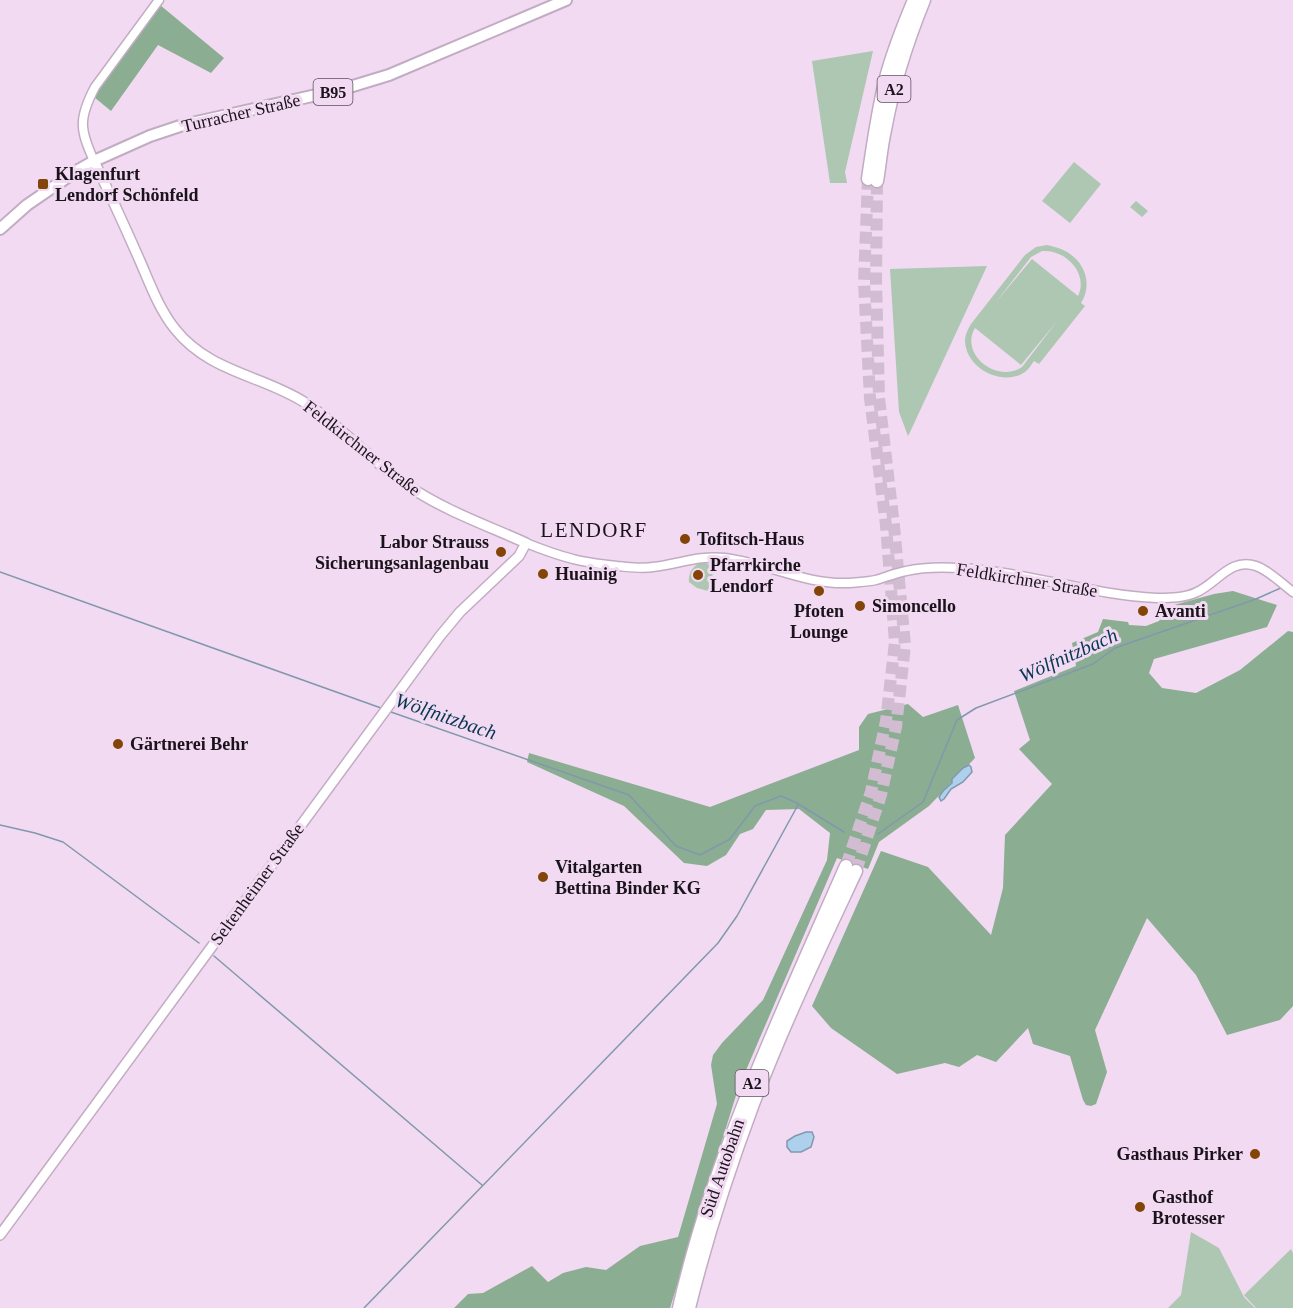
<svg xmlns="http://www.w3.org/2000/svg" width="1293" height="1308" font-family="'Times New Roman',serif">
<rect width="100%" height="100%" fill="#f1daf2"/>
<path fill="#adc7b2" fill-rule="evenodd" d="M 873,51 L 845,172 L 847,183 L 830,183 L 812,61 Z
M 1074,162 L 1101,184 L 1070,223 L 1042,201 Z
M 1136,201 L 1148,211 L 1142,217 L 1130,207 Z
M 1047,245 C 1051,246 1056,247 1061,249 C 1083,258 1094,282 1081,303 L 1085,306 L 1039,364 L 1034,361 C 1031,365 1029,369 1025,372 C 1003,387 966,369 965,341 C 965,335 968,329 971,324 L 1025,255 L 1036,247 ZM 1042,251 C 1065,249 1089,273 1078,296 L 1032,259 L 996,302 L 1031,257 ZM 1058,320 L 1022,367 C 998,384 959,355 975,328 L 1021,365 Z
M 987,266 L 911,430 L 908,436 L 899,412 L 890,269 Z
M 702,562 L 711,565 C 715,574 711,582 708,591 L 697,588 L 689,582 C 688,573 693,565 702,562 Z
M 1191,1232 L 1219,1248 L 1244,1297 L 1255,1308 L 1168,1308 L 1181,1295 Z
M 1291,1249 L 1293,1253 L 1293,1308 L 1256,1308 L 1244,1295 Z"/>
<path fill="#8bad92" d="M 160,5 L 224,58 L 211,73 L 158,45 L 111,111 L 94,97 Z
M 1233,591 L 1277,605 L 1267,627 L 1154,659 L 1149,673 L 1162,688 L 1196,693 L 1240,670 L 1288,631 L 1293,632 L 1293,1006 L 1280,1020 L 1227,1035 L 1196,975 L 1147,918 L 1095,1030 L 1107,1072 L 1096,1104 L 1091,1106 L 1086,1105 L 1083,1100 L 1070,1056 L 1033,1044 L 1028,1028 L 996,1062 L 977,1055 L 959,1067 L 945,1063 L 897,1074 L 831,1028 L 812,1006 L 881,851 L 928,867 L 991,935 L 1003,888 L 1005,835 L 1052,784 L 1019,749 L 1030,740 L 1014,691 L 1076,666 L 1072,643 L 1098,632 L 1103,619 L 1128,622 L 1129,625 L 1146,626 L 1159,621 L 1167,607 L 1214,594 Z
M 908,704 L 923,717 L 958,705 L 975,758 L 929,806 L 879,842 L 868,869 L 837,858 L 738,1089 L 670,1308 L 454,1308 L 468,1294 L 483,1293 L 532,1266 L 548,1282 L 563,1273 L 586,1267 L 606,1270 L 640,1246 L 678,1237 L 717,1104 L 711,1065 L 713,1055 L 722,1043 L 763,1000 L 827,860 L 830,833 L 799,809 L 766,810 L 753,829 L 740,834 L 726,855 L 707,866 L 684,863 L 624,806 L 527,762 L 529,753 L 710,807 L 859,750 L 859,727 L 868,714 Z"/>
<path fill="#add1ec" stroke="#8198ad" stroke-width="1.5" d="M 969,765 L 971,767 L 972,772 L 963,782 L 951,789 L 944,799 L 941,801 L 939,797 L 943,791 L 952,783 L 952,779 L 963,768 Z
M 806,1132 L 812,1132 L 814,1137 L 811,1147 L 801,1152 L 791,1152 L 787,1147 L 787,1141 L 795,1136 Z"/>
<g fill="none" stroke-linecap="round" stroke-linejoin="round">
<path stroke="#8198ad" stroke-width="1.5" d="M 0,572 L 381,708
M 391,712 L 629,795 L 676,846 L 700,855 L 730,839 L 755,806 L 781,796 L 795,802 L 844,832
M 0,825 L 35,833 L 63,842 L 199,943
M 878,834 L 923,802 L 957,720 L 976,708 L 1093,664 L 1115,648 L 1256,599 L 1283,587
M 214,956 L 482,1185
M 364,1308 L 718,943 L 737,916 L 798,805"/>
<path stroke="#d1bcd2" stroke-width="12" stroke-dasharray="12 6" stroke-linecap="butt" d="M 846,866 L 871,792 L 886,721 L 895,642 L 886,525 L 870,398 L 864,282 L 868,179
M 856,871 L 881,795 L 896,727 L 905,645 L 894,526 L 879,398 L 876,280 L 877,181"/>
<g stroke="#c2acc3" stroke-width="11">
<path id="tertiary" d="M 94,161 C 80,130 78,119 95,87 L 159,0
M 526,543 C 541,549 557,555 573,559 C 587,563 602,564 617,566 C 629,567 642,569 653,567 C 679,564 699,555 725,558 C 767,563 805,585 849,583 C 857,582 867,582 876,580 C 886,577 896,573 906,571 C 923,567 942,567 960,568 C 1027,572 1091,595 1157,598 C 1170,598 1185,598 1197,592 C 1217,583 1231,557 1256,566 C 1270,571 1282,584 1293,592"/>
</g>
<g stroke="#c2acc3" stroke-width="12">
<path id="secondary" d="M 0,1235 L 440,636 L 460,612 L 519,556 L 526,543 C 486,525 443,510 407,485 C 370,461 342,426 304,402 C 261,375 209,372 175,329 C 159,309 150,284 140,261 C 125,227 110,194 94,161"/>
</g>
<g stroke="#c2acc3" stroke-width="14">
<path id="primary" d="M 0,229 L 27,205 L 78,170 L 94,161 L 150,136 L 183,125 L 343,89 L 389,75 L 566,0"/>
</g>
<g stroke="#c2acc3" stroke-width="15">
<path id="motorway" d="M 868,179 C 873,144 878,108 887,74 C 894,49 904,24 914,0
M 877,181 C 880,164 881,147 885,130 C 893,85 907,42 924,0
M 679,1308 C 714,1154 783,1010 846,866
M 689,1308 C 706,1239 728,1171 753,1104 C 783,1025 820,948 856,871"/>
</g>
<use href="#tertiary" stroke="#fff" stroke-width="8"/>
<use href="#secondary" stroke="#fff" stroke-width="9"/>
<use href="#primary" stroke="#fff" stroke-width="10"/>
<use href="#motorway" stroke="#fff" stroke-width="12"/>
</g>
<g fill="#834407" stroke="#f1daf2" stroke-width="2">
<rect x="37" y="178" width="12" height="12" rx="3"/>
<circle cx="685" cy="539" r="6"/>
<circle cx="501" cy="552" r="6"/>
<circle cx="543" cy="574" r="6"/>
<circle cx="698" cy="575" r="6"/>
<circle cx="819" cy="591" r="6"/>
<circle cx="860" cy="606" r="6"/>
<circle cx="1143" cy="611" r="6"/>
<circle cx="118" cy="744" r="6"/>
<circle cx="543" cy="877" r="6"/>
<circle cx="1255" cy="1154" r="6"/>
<circle cx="1140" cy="1207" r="6"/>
</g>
<g text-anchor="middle" stroke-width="6" stroke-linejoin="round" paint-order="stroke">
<g fill="#f1daf2" stroke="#5b4f5c" stroke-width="1.5">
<rect x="877.5" y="76" width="33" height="26" rx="4.5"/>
<rect x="313.5" y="79" width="39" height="26" rx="4.5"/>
<rect x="735.5" y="1070" width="33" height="26" rx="4.5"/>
</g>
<g font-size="16" font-weight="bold" fill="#1b131b">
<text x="894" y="95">A2</text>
<text x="333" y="98">B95</text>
<text x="752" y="1089">A2</text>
</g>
<g font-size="18" fill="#1b131b" stroke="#f1daf2">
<text transform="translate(241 113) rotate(-13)" y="6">Turracher Straße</text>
<text transform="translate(362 448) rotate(38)" y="6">Feldkirchner Straße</text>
<text transform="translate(1027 580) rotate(9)" y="6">Feldkirchner Straße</text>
<text transform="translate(257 884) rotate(-54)" y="6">Seltenheimer Straße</text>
<text transform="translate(722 1168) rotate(-71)" y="6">Süd Autobahn</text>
</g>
<g font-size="18" font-weight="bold" fill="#1b131b" stroke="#f1daf2" text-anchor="start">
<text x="55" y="180">Klagenfurt<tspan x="55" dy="21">Lendorf Schönfeld</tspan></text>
<text x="697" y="545">Tofitsch-Haus</text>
<text x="489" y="548" text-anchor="end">Labor Strauss<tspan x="489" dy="21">Sicherungsanlagenbau</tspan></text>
<text x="710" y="571">Pfarrkirche<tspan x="710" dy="21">Lendorf</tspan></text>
<text x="555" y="580">Huainig</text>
<text x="872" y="612">Simoncello</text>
<text x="819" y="617" text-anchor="middle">Pfoten<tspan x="819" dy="21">Lounge</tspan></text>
<text x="1155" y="617">Avanti</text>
<text x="130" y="750">Gärtnerei Behr</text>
<text x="555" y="873">Vitalgarten<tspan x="555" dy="21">Bettina Binder KG</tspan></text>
<text x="1243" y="1160" text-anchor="end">Gasthaus Pirker</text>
<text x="1152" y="1203">Gasthof<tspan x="1152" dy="21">Brotesser</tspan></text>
</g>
<g font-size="20" font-style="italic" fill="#083651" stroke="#f1daf2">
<text transform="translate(1068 655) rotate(-24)" y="7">Wölfnitzbach</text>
<text transform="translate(446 716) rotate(19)" y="7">Wölfnitzbach</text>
</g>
<g font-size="21" letter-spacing="1.5" fill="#1b131b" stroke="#f1daf2">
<text x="594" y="537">LENDORF</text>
</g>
</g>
</svg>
